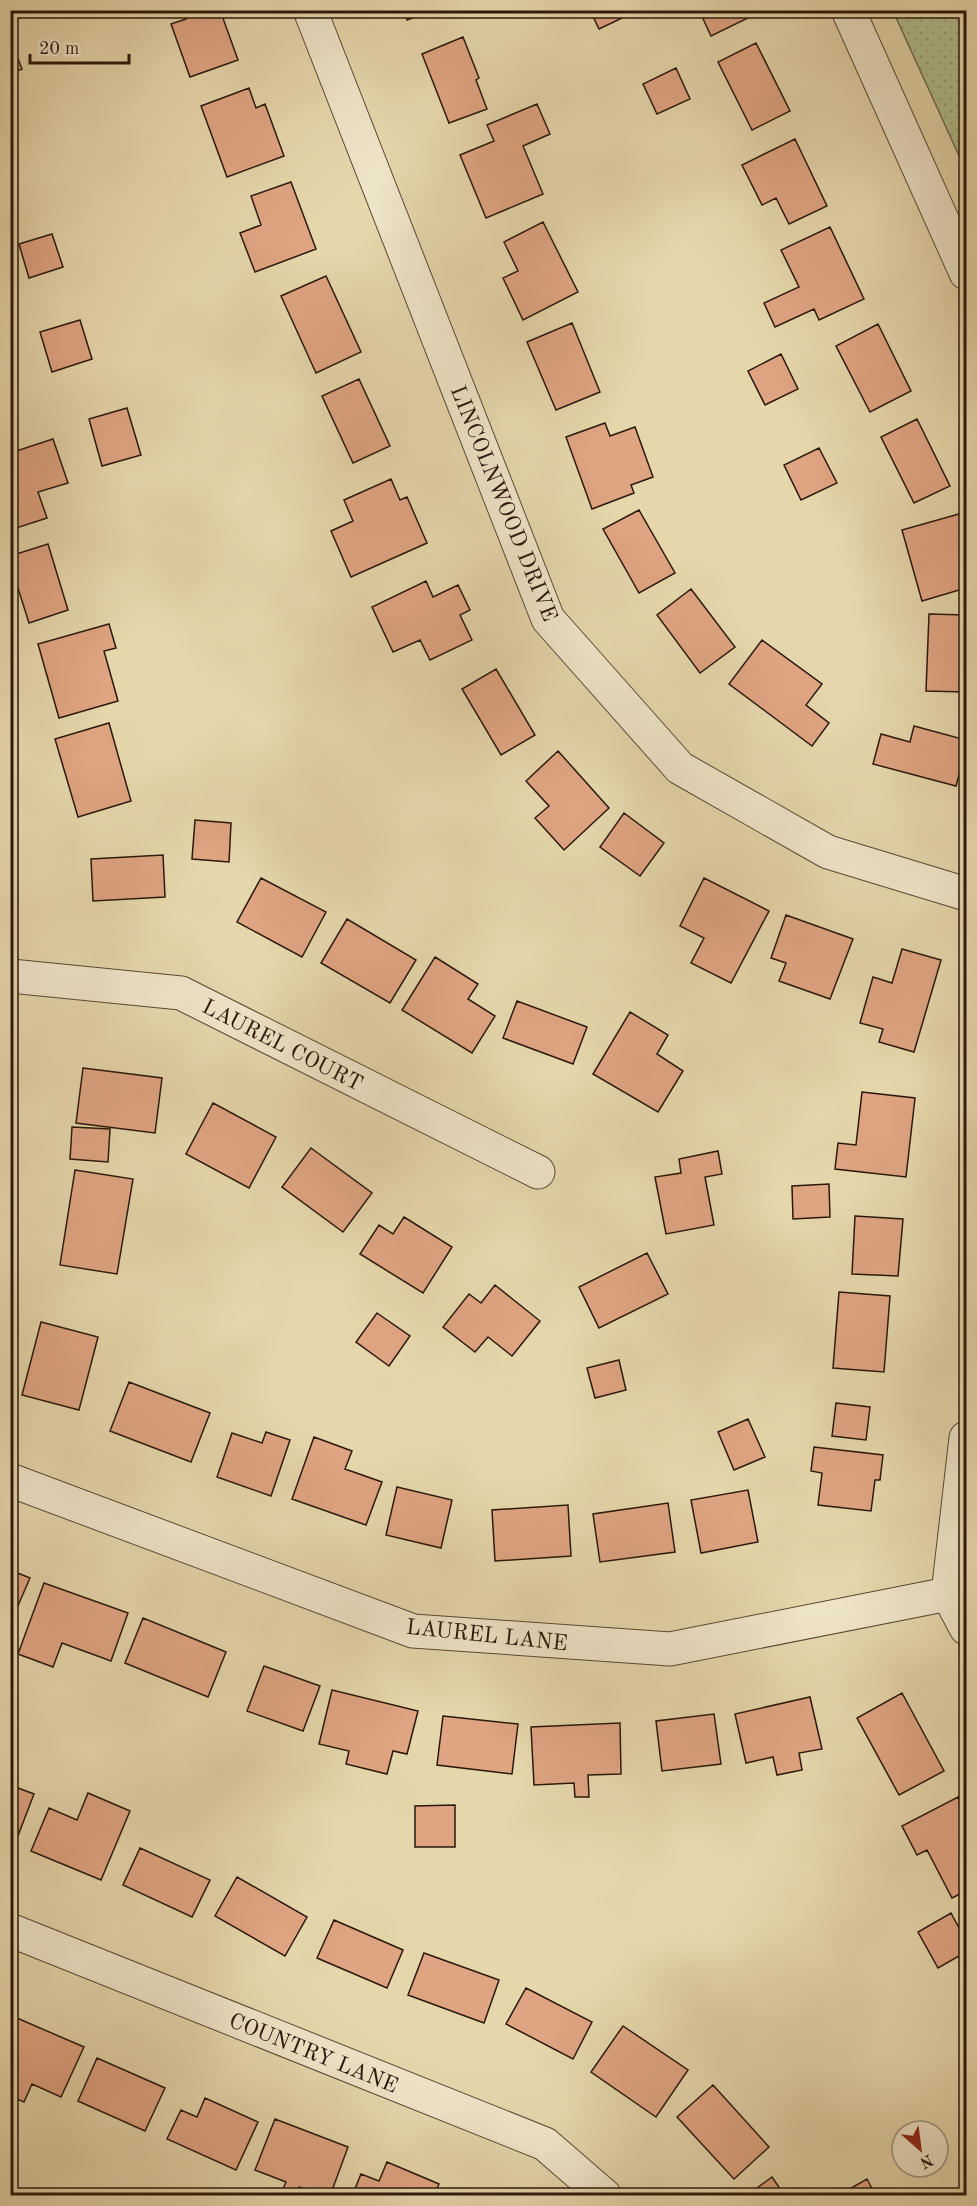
<svg xmlns="http://www.w3.org/2000/svg" width="977" height="2206" font-family="'Old Standard TT',serif">
<defs>
<pattern id="grass-dots" width="8" height="8" patternUnits="userSpaceOnUse" patternTransform="scale(1.5)"><rect width="8" height="8" fill="#b1be8c"/><path d="M2 2h.1M6 6h.1" fill="none" stroke="#98a377" stroke-width="1.8" stroke-linecap="round"/></pattern>
</defs>
<rect width="100%" height="100%" fill="#e5d6ab"/>
<filter id="stains"><feTurbulence type="fractalNoise" baseFrequency=".00333" numOctaves="4"/><feColorMatrix values="0 0 0 0 .2 0 0 0 0 .09 0 0 0 0 .02 0 0 0 .5 -.17"/></filter>
<radialGradient id="worn" r=".72"><stop offset=".6" stop-color="#630" stop-opacity="0"/><stop offset="1" stop-color="#630" stop-opacity=".3"/></radialGradient>
<path fill="url(#grass-dots)" stroke="#6e6b4c" stroke-width="1.5" d="M 893,11 L 966,11 L 966,171 Z"/>
<path fill="#dfa482" stroke="#2a180b" stroke-width="1.5" d="M 183,10 L 220,10 L 238,60 L 190,77 L 171,24 L 186,19 Z
M 404,10 L 435,10 L 407,20 Z
M 590,10 L 639,10 L 599,29 Z
M 699,10 L 744,10 L 748,18 L 711,36 Z
M 463,37 L 479,78 L 476,80 L 487,109 L 449,123 L 422,54 Z
M 10,38 L 22,69 L 10,73 Z
M 756,43 L 790,111 L 752,130 L 718,62 Z
M 676,68 L 690,99 L 657,114 L 643,84 Z
M 249,88 L 256,108 L 265,104 L 284,156 L 227,177 L 201,106 Z
M 537,104 L 550,134 L 523,146 L 543,194 L 486,218 L 460,155 L 494,141 L 487,125 Z
M 795,139 L 827,206 L 789,224 L 776,198 L 762,205 L 742,165 Z
M 291,182 L 316,249 L 255,272 L 240,233 L 261,225 L 251,196 Z
M 543,222 L 578,292 L 523,320 L 503,278 L 518,271 L 504,242 Z
M 830,227 L 864,299 L 819,320 L 814,309 L 775,327 L 764,303 L 799,287 L 781,250 Z
M 52,234 L 63,267 L 29,278 L 19,244 Z
M 326,276 L 361,352 L 316,373 L 281,296 Z
M 80,320 L 92,359 L 52,372 L 40,332 Z
M 572,323 L 600,392 L 556,410 L 527,342 Z
M 878,324 L 911,391 L 870,412 L 836,346 Z
M 781,354 L 798,389 L 765,405 L 748,371 Z
M 359,379 L 390,446 L 353,463 L 322,396 Z
M 127,408 L 141,455 L 102,466 L 89,419 Z
M 10,409 L 17,425 L 10,427 Z
M 917,419 L 950,486 L 914,503 L 881,437 Z
M 605,423 L 610,436 L 635,427 L 653,477 L 631,485 L 634,493 L 592,509 L 566,437 Z
M 53,439 L 68,483 L 38,492 L 47,518 L 10,530 L 10,453 Z
M 819,448 L 837,483 L 801,500 L 784,465 Z
M 391,479 L 400,500 L 407,497 L 427,543 L 351,577 L 331,531 L 353,521 L 344,500 Z
M 639,510 L 675,573 L 639,593 L 603,529 Z
M 959,514 L 966,541 L 966,588 L 922,601 L 902,530 Z
M 48,544 L 68,610 L 29,623 L 10,563 L 10,556 Z
M 426,581 L 433,597 L 458,585 L 470,610 L 460,615 L 472,640 L 430,660 L 420,640 L 393,652 L 372,607 Z
M 691,589 L 735,647 L 700,673 L 657,615 Z
M 929,614 L 966,615 L 966,692 L 926,691 Z
M 109,624 L 116,648 L 104,651 L 118,701 L 59,718 L 38,644 Z
M 762,640 L 822,684 L 806,705 L 829,723 L 812,746 L 729,684 Z
M 496,669 L 535,735 L 501,755 L 462,689 Z
M 109,723 L 131,801 L 78,817 L 55,739 Z
M 914,726 L 966,740 L 966,749 L 956,786 L 873,764 L 881,734 L 910,742 Z
M 558,751 L 609,808 L 564,850 L 535,818 L 549,806 L 526,781 Z
M 624,813 L 664,843 L 640,876 L 600,847 Z
M 195,820 L 231,823 L 229,862 L 192,859 Z
M 163,855 L 165,897 L 93,901 L 91,859 Z
M 261,878 L 326,912 L 302,957 L 237,922 Z
M 704,878 L 769,911 L 731,983 L 691,963 L 704,938 L 680,926 Z
M 786,915 L 853,939 L 830,999 L 779,981 L 786,963 L 771,958 Z
M 347,919 L 416,960 L 390,1003 L 321,963 Z
M 902,949 L 941,960 L 914,1052 L 879,1042 L 883,1029 L 860,1023 L 873,977 L 892,983 Z
M 435,957 L 478,984 L 468,999 L 495,1016 L 472,1053 L 402,1010 Z
M 517,1001 L 587,1027 L 573,1064 L 503,1038 Z
M 630,1012 L 668,1035 L 657,1054 L 683,1071 L 658,1112 L 593,1074 Z
M 83,1068 L 162,1078 L 155,1133 L 76,1123 Z
M 862,1092 L 915,1098 L 906,1177 L 835,1169 L 838,1143 L 856,1145 Z
M 213,1103 L 276,1137 L 249,1188 L 186,1154 Z
M 72,1127 L 110,1129 L 108,1162 L 70,1159 Z
M 311,1148 L 372,1193 L 343,1232 L 282,1187 Z
M 718,1151 L 722,1174 L 705,1177 L 714,1225 L 666,1234 L 655,1177 L 681,1173 L 679,1159 Z
M 75,1170 L 133,1179 L 117,1274 L 60,1265 Z
M 829,1184 L 830,1217 L 793,1219 L 792,1186 Z
M 855,1216 L 903,1219 L 898,1276 L 852,1274 Z
M 404,1217 L 452,1247 L 423,1293 L 360,1254 L 379,1225 L 393,1234 Z
M 647,1253 L 668,1294 L 599,1328 L 579,1287 Z
M 495,1285 L 540,1321 L 512,1356 L 488,1337 L 475,1352 L 443,1327 L 469,1294 L 481,1303 Z
M 839,1292 L 890,1296 L 884,1372 L 833,1368 Z
M 377,1313 L 410,1336 L 389,1366 L 356,1342 Z
M 41,1322 L 98,1337 L 79,1410 L 22,1395 Z
M 619,1360 L 626,1390 L 595,1398 L 587,1368 Z
M 129,1382 L 210,1413 L 191,1462 L 110,1431 Z
M 836,1403 L 870,1407 L 866,1440 L 832,1436 Z
M 748,1419 L 765,1457 L 734,1470 L 718,1432 Z
M 266,1432 L 290,1440 L 271,1496 L 217,1477 L 232,1433 L 262,1443 Z
M 314,1437 L 352,1451 L 345,1469 L 382,1482 L 366,1525 L 292,1499 Z
M 814,1447 L 883,1455 L 880,1480 L 875,1480 L 871,1511 L 818,1505 L 822,1473 L 811,1471 Z
M 397,1487 L 452,1500 L 441,1548 L 386,1535 Z
M 748,1490 L 758,1542 L 701,1553 L 691,1500 Z
M 668,1503 L 675,1552 L 600,1562 L 593,1514 Z
M 568,1505 L 571,1556 L 495,1561 L 492,1510 Z
M 10,1570 L 30,1578 L 10,1624 Z
M 44,1583 L 128,1613 L 111,1661 L 62,1643 L 53,1667 L 18,1654 Z
M 143,1618 L 226,1652 L 208,1697 L 125,1663 Z
M 264,1666 L 320,1686 L 303,1731 L 247,1711 Z
M 332,1690 L 418,1711 L 407,1754 L 393,1751 L 387,1774 L 346,1764 L 349,1751 L 319,1744 Z
M 902,1693 L 944,1771 L 899,1795 L 857,1718 Z
M 810,1697 L 822,1749 L 799,1753 L 802,1770 L 777,1775 L 773,1757 L 746,1763 L 735,1714 Z
M 714,1714 L 721,1764 L 662,1771 L 656,1721 Z
M 443,1716 L 518,1724 L 512,1774 L 437,1765 Z
M 620,1723 L 621,1774 L 588,1775 L 589,1797 L 575,1797 L 574,1783 L 534,1785 L 531,1727 Z
M 10,1785 L 34,1794 L 14,1846 L 10,1845 Z
M 88,1793 L 130,1811 L 101,1880 L 31,1851 L 49,1808 L 77,1820 Z
M 958,1797 L 966,1814 L 966,1891 L 952,1898 L 927,1850 L 917,1855 L 902,1826 Z
M 455,1805 L 455,1847 L 415,1847 L 415,1806 Z
M 140,1848 L 210,1880 L 192,1917 L 123,1885 Z
M 237,1877 L 307,1917 L 285,1956 L 215,1916 Z
M 951,1913 L 966,1941 L 966,1952 L 938,1968 L 918,1932 Z
M 334,1920 L 403,1950 L 387,1988 L 317,1958 Z
M 424,1953 L 499,1980 L 484,2023 L 408,1995 Z
M 526,1988 L 592,2022 L 573,2059 L 506,2024 Z
M 10,2015 L 84,2047 L 61,2097 L 32,2084 L 24,2102 L 10,2096 Z
M 623,2026 L 688,2070 L 656,2117 L 591,2072 Z
M 97,2058 L 165,2088 L 145,2131 L 78,2101 Z
M 713,2085 L 769,2147 L 734,2179 L 677,2117 Z
M 205,2098 L 258,2122 L 236,2170 L 167,2139 L 181,2110 L 197,2117 Z
M 275,2119 L 348,2147 L 330,2196 L 320,2196 L 299,2187 L 296,2196 L 280,2196 L 286,2182 L 255,2170 Z
M 387,2162 L 439,2184 L 434,2196 L 352,2196 L 361,2174 L 379,2181 Z
M 772,2177 L 785,2196 L 746,2196 Z
M 867,2179 L 876,2196 L 837,2196 Z"/>
<g fill="none" stroke-linecap="round" stroke-linejoin="round">
<g stroke="#594833" stroke-width="35">
<path id="minor" d="M 310,10 L 548,619 L 680,768 L 828,852 L 966,894
M 848,10 L 966,273
M 11,976 L 181,993 L 538,1172
M 966,1438 L 948,1594 L 966,1628
M 10,1480 L 413,1631 L 670,1649 L 948,1594
M 10,1930 L 545,2144 L 605,2196"/>
</g>
<use href="#minor" stroke="#eee4c8" stroke-width="33"/>
</g>
<g text-anchor="middle" stroke-width="4.5" stroke-linejoin="round" paint-order="stroke">
<g font-size="22" fill="#2a180b" stroke="#eee4c8">
<text transform="translate(505 503) rotate(68)" y="8">LINCOLNWOOD DRIVE</text>
<text transform="translate(283 1044) rotate(27)" y="8">LAUREL COURT</text>
<text transform="translate(487 1634) rotate(6)" y="8">LAUREL LANE</text>
<text transform="translate(314 2052) rotate(22)" y="8">COUNTRY LANE</text>
</g>
</g>
<rect width="977" height="2206" fill="none" stroke="#e5d6ab" stroke-width="36"/>
<rect x="12" y="12" width="953" height="2182" fill="none" stroke="#2a180b" stroke-width="3"/>
<rect x="18" y="18" width="941" height="2170" fill="none" stroke="#2a180b" stroke-width="1.5"/>
<g transform="translate(920 2149) rotate(152)"><circle r="28" fill="#eee4c8" stroke="#a0927c" stroke-width="1.5"/>
<path d="M0-4.5L10 22L0 15L-10 22Z" fill="#8f2418"/>
<text y="-9" font-size="16" font-weight="bold" text-anchor="middle" fill="#2a180b">N</text>
</g>
<path d="M30 54v9h99v-9" fill="none" stroke="#2a180b" stroke-width="3"/>
<text x="39" y="54" font-size="18" fill="#2a180b" stroke="#eee4c8" stroke-width="4.5" paint-order="stroke">20 m</text>
<rect width="100%" height="100%" filter="url(#stains)"/>
<rect width="100%" height="100%" fill="url(#worn)"/>
</svg>
